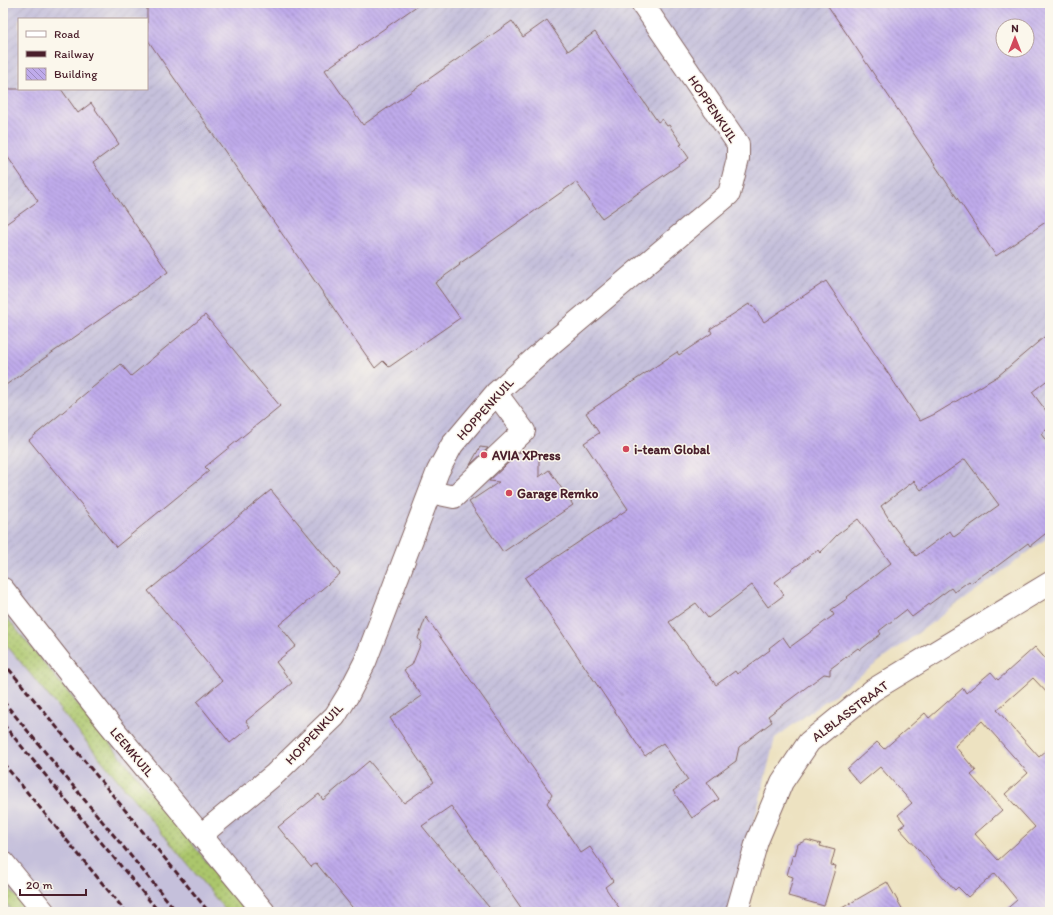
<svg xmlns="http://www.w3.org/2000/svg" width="1053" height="915" font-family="Itim,sans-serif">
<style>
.industrial{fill:url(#industrial-furrows);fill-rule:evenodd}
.railway{fill:#c5c0db}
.grass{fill:url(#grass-dots);stroke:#7a724c}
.building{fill:url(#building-back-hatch);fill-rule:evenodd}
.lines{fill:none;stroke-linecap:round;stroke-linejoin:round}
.minor-casing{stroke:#836360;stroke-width:24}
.minor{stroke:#fff;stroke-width:22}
.rail{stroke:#4a1f2b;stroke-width:3;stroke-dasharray:6 3;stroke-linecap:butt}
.poi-dot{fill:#d1495b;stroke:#fbf7ec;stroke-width:1.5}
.labels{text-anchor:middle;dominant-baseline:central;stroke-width:3;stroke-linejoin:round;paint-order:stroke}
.street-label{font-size:13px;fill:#4a1f2b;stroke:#fbf7ec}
.poi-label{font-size:13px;font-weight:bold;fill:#4a1f2b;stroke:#fbf7ec;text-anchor:start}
</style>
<defs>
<pattern id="industrial-furrows" width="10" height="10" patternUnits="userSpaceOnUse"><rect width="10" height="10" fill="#c5c0db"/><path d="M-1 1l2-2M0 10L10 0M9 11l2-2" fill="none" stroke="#aba5bc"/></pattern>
<pattern id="grass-dots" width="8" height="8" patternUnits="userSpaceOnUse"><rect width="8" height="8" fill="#abc66c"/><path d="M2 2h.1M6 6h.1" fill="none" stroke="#8da059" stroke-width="1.8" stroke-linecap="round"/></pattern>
<pattern id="building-back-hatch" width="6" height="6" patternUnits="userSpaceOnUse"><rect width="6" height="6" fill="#bfabeb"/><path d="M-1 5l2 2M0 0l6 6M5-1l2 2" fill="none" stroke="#9d8bbf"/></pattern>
</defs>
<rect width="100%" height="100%" fill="#fbf7ec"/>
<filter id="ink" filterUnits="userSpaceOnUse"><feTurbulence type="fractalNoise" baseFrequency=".025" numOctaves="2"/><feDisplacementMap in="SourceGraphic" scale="8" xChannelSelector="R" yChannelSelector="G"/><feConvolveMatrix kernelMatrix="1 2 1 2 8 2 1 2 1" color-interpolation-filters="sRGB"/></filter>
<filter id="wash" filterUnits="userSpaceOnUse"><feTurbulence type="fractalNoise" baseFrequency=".012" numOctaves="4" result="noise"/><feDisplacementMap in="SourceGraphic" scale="16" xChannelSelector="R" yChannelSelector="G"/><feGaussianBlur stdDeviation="0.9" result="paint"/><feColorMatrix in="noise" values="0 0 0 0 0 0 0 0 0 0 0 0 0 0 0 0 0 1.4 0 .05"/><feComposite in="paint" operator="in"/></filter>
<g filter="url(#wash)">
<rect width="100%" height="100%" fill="#ede2c1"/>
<path class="industrial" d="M 3,3 L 1050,3 L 1050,536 L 775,738 L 732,912 L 237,912 L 3,629 ZM 19,19 L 147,19 L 147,89 L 19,89 ZM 1003,26 L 1027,26 L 1027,50 L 1003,50 Z"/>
<path class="railway" d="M 3,629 L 237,912 L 3,912 Z"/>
<path class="grass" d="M 3,613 L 248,912 L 227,912 L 3,641 Z
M 3,880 L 29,912 L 13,912 L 3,900 Z"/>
<g id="blocks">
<path class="building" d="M 147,3 L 421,3 L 325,70 L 363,125 L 512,21 L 523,37 L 547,20 L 568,51 L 595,32 L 658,122 L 662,119 L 667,126 L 669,125 L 682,144 L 680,145 L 689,158 L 602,218 L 576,182 L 459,264 L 460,265 L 435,283 L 460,318 L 389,367 L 383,361 L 375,368 L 147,39 Z
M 826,3 L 1050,3 L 1050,219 L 996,256 ZM 1003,26 L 1027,26 L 1027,50 L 1003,50 Z
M 3,89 L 61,89 L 78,113 L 91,103 L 119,144 L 93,163 L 168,272 L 3,387 L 3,226 L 38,201 L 3,150 Z
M 826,281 L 920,421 L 935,414 L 998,376 L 1050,332 L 1050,378 L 1032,392 L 1050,416 L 1050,427 L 1041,434 L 1050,446 L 1050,530 L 1030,546 L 1028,543 L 992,570 L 991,569 L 971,583 L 969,581 L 954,592 L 951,588 L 912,617 L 906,610 L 879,631 L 881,634 L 860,650 L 858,648 L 830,669 L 830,675 L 824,674 L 768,716 L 772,722 L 739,747 L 736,761 L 707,782 L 719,799 L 692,818 L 673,791 L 688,780 L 663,743 L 645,756 L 525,578 L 628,509 L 584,443 L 599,433 L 586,413 L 677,352 L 679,355 L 712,333 L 710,329 L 749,304 L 750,306 L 752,305 L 764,322 ZM 965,459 L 999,505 L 954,537 L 950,531 L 916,556 L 894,527 L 881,506 L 914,481 L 921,490 ZM 858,519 L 891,563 L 847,597 L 848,598 L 831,610 L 834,615 L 790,647 L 783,637 L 769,648 L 770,650 L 737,674 L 735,671 L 716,685 L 669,622 L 696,603 L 708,618 L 752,585 L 768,607 L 784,595 L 775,582 L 818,550 L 820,553 L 837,535 Z
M 205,315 L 280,406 L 205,467 L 209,471 L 116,547 L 29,440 L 121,364 L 131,376 Z
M 480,447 L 488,448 L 470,465 Z
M 520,452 L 539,455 L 539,477 L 549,470 L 573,505 L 503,552 L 469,502 L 499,482 L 489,481 Z
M 271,490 L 340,574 L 279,625 L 296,646 L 276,662 L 292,683 L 246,721 L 250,727 L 230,743 L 197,702 L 222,681 L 148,591 Z
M 426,617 L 552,795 L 547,803 L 581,853 L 590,847 L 613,881 L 605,887 L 622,912 L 524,912 L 451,806 L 422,826 L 493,912 L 356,912 L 316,863 L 311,867 L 278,827 L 319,794 L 323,800 L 369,761 L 404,803 L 434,782 L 390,718 L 422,696 L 404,670 L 412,665 L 421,643 L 418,638 Z
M 1035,647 L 1050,664 L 1050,696 L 1033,678 L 997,710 L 1039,757 L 1050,747 L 1050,912 L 1003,912 L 1017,900 L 995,873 L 968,897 L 958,887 L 955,890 L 899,828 L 905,824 L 898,815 L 912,803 L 880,767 L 860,784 L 847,769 L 877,742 L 884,749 L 925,713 L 929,718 L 963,688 L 966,693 L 991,672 L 998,680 ZM 982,721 L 1028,773 L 1005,794 L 1035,827 L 998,860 L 975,834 L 1002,810 L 971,775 L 976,771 L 955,746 Z
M 807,840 L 821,844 L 820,846 L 835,850 L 831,865 L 836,866 L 824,906 L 788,896 L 793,877 L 787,875 L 793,854 L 795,855 L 798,844 Z
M 887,882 L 904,912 L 835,912 Z"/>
</g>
</g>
<g filter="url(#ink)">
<use href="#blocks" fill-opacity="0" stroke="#836360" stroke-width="1"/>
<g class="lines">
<defs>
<path id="minor" d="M 430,492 L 454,497 L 524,431 L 496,393
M 3,589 L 106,720 L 264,912
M 201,835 L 275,774 L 335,716 L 348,695 L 365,662 L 438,471 L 452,445 L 496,393 L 552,343 L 729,194 L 738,159 L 738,144 L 642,3
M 3,862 L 44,912
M 737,912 L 757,841 L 782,782 L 809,742 L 873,690 L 1050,583"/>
</defs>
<use href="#minor" class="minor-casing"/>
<use href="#minor" class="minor"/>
<path class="rail" d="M 3,662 L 209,912
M 3,701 L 177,912
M 3,724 L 159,912
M 3,763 L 126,912"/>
</g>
</g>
<g class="poi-dot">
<circle cx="626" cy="449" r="4"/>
<circle cx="484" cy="455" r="4"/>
<circle cx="509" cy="493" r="4"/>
</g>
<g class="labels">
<g class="street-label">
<text transform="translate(713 109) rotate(56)">HOPPENKUIL</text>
<text transform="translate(485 409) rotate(-48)">HOPPENKUIL</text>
<text transform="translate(850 711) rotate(-37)">ALBLASSTRAAT</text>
<text transform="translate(314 734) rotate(-47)">HOPPENKUIL</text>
<text transform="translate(132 752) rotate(50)">LEEMKUIL</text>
</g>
<g class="poi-label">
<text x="634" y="449">i-team Global</text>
<text x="492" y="455">AVIA XPress</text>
<text x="517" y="493">Garage Remko</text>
</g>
</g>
<rect width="1053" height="915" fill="none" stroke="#fbf7ec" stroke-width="16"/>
<rect x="18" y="18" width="130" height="72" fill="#fbf7ec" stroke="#b4a19f"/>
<rect x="26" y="31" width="20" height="6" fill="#ffffff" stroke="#b4a19f"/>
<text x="54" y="38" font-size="12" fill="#4a1f2b">Road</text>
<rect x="26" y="51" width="20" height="6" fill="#4a1f2b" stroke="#b4a19f"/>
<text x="54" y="58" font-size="12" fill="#4a1f2b">Railway</text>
<rect x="26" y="68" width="20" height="12" fill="url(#building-back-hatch)" stroke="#b4a19f"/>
<text x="54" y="78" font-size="12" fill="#4a1f2b">Building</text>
<g transform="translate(1015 38)"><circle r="19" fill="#fbf7ec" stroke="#b4a19f"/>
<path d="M0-3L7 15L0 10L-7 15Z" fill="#d1495b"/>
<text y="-6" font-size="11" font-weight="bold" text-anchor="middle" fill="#4a1f2b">N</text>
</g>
<path d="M20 889v6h66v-6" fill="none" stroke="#4a1f2b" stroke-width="2"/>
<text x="26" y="889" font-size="12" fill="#4a1f2b" stroke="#fbf7ec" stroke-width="3" paint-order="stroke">20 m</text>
</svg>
